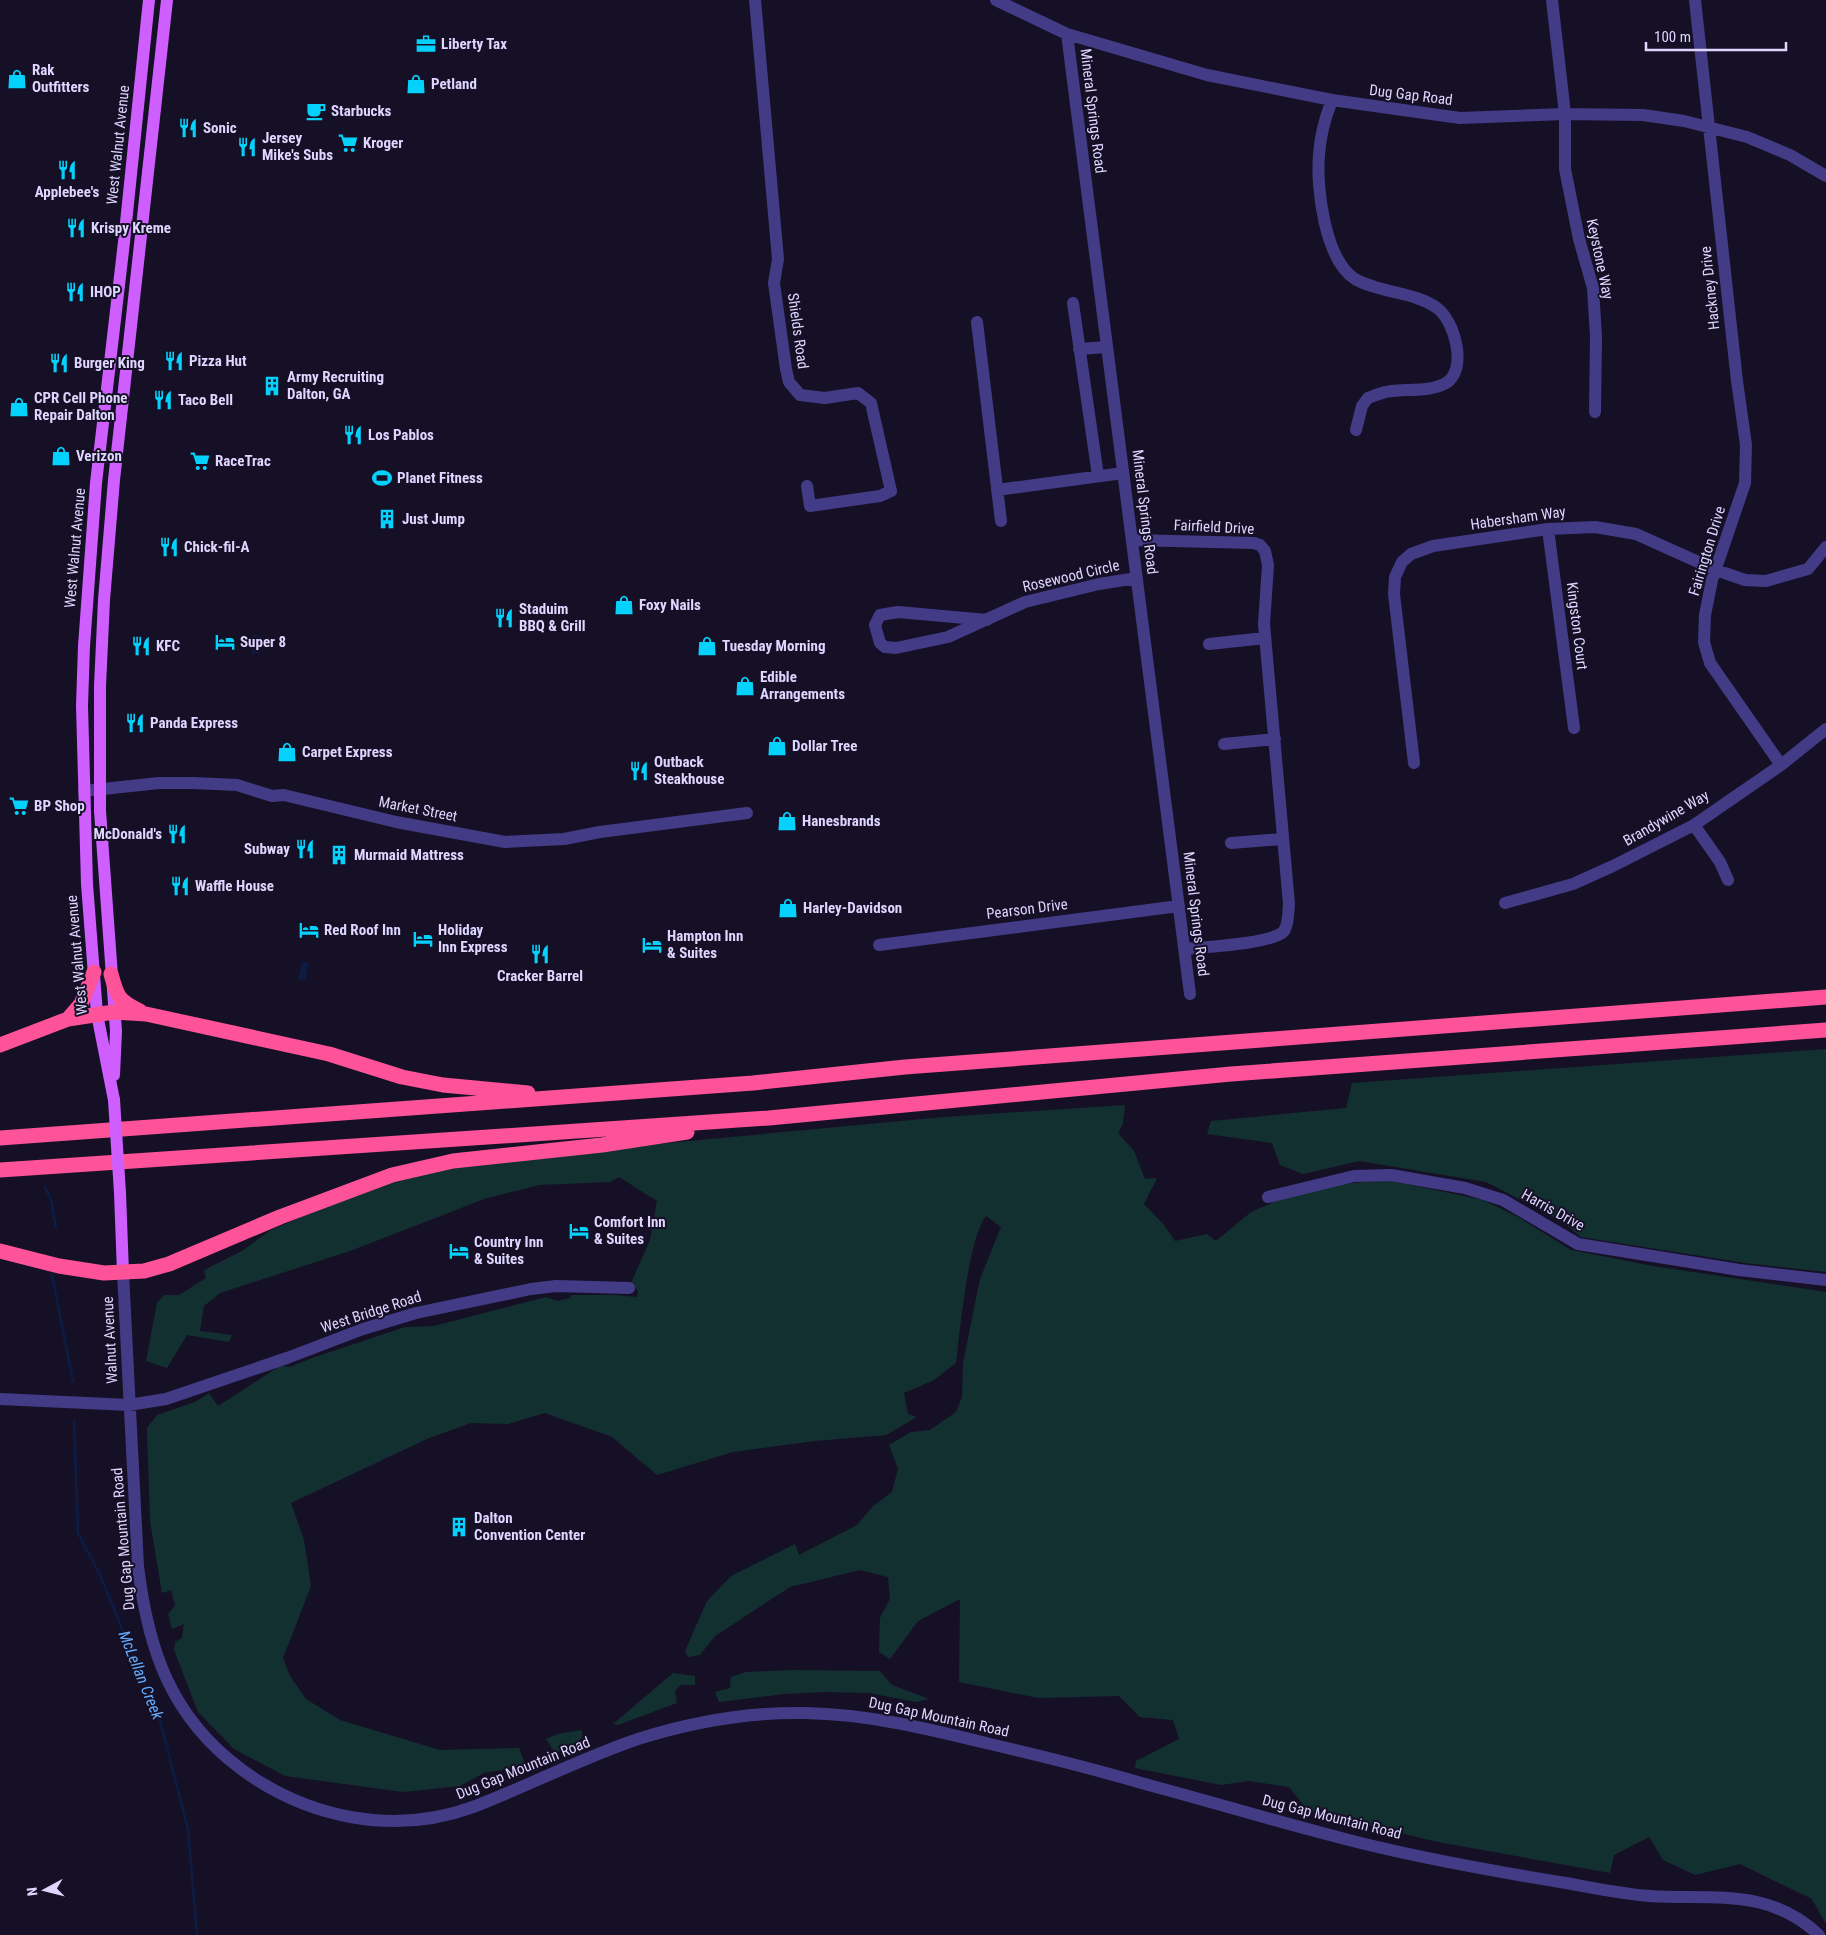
<svg xmlns="http://www.w3.org/2000/svg" width="1826" height="1935" font-family="'Roboto Condensed',sans-serif">
<style>
.green{fill:#133031}
.water{fill:#0b1c45}
.lines{fill:none;stroke-linecap:round;stroke-linejoin:round}
.stream{stroke:#0b1c45;stroke-width:2.5}
.minor{stroke:#443b86;stroke-width:12}
.major{stroke:#ce5efe;stroke-width:12}
.highway{stroke:#fe5398;stroke-width:15}
.major-bridge{stroke:#ce5efe;stroke-width:12}
.labels{text-anchor:middle;dominant-baseline:central;stroke-width:4;stroke-linejoin:round;paint-order:stroke}
.poi-label{font-size:15px;font-weight:bold;fill:#ded6ff;stroke:#161027;text-anchor:start}
.street-label{font-size:15px;fill:#ded6ff;stroke:#161027}
.water-label{font-size:16px;font-style:italic;fill:#65acfe;stroke:#161027}
</style>
<rect width="100%" height="100%" fill="#161027"/>
<path class="green" d="M 1826,1049 L 1826,1272 L 1745,1263 L 1581,1237 L 1560,1220 L 1486,1182 L 1359,1161 L 1303,1174 L 1280,1165 L 1272,1143 L 1207,1134 L 1211,1121 L 1346,1108 L 1352,1083 Z
M 1125,1105 L 1123,1124 L 1118,1133 L 1134,1151 L 1145,1179 L 1157,1178 L 1144,1204 L 1164,1225 L 1175,1241 L 1207,1234 L 1216,1241 L 1251,1212 L 1288,1196 L 1344,1184 L 1387,1180 L 1483,1200 L 1518,1217 L 1571,1250 L 1653,1266 L 1826,1292 L 1826,1924 L 1812,1899 L 1740,1864 L 1695,1875 L 1663,1860 L 1649,1837 L 1614,1855 L 1610,1873 L 1438,1842 L 1308,1811 L 1289,1787 L 1249,1781 L 1221,1785 L 1135,1768 L 1136,1761 L 1179,1739 L 1173,1720 L 1140,1717 L 1119,1696 L 1038,1698 L 959,1682 L 960,1599 L 918,1621 L 890,1659 L 879,1652 L 880,1618 L 890,1599 L 888,1577 L 860,1570 L 790,1587 L 715,1636 L 700,1655 L 688,1657 L 685,1651 L 707,1601 L 731,1576 L 795,1544 L 799,1555 L 857,1525 L 873,1506 L 892,1492 L 898,1469 L 889,1445 L 911,1432 L 930,1430 L 956,1412 L 962,1397 L 963,1363 L 980,1279 L 1001,1227 L 986,1216 C 968,1239 960,1331 956,1363 L 934,1380 L 904,1393 L 908,1414 L 917,1417 L 886,1435 L 815,1441 L 733,1452 L 657,1475 L 612,1437 L 545,1413 L 508,1424 L 471,1423 L 429,1438 L 291,1503 L 304,1540 L 311,1586 L 283,1658 L 290,1676 L 306,1699 L 340,1720 L 440,1750 L 519,1748 L 526,1766 L 484,1773 L 460,1786 L 403,1792 L 285,1776 L 234,1749 L 198,1712 L 174,1650 L 175,1642 L 182,1638 L 184,1624 L 172,1629 L 168,1614 L 175,1606 L 171,1590 L 162,1593 L 150,1521 L 147,1428 L 157,1415 L 195,1402 L 209,1393 L 218,1406 L 280,1366 L 290,1367 L 312,1358 L 405,1327 L 434,1326 L 546,1297 L 558,1301 L 570,1298 L 571,1295 L 614,1295 L 637,1297 L 638,1291 L 631,1283 L 650,1240 L 657,1201 L 619,1177 L 610,1182 L 539,1185 L 487,1198 L 350,1251 L 220,1293 L 204,1306 L 200,1331 L 232,1335 L 229,1342 L 187,1335 L 167,1368 L 146,1361 L 157,1303 L 164,1295 L 179,1295 L 206,1278 L 204,1270 L 242,1251 L 271,1230 L 386,1181 L 496,1159 L 944,1117 Z
M 792,1670 L 880,1671 L 892,1685 L 929,1699 L 916,1702 L 869,1693 L 825,1692 L 784,1694 L 719,1702 L 715,1692 L 730,1688 L 731,1677 L 746,1672 Z
M 673,1673 L 695,1676 L 695,1685 L 680,1685 L 675,1692 L 677,1703 L 618,1725 L 613,1724 Z
M 582,1730 L 582,1738 L 562,1752 L 554,1751 L 546,1739 L 558,1734 Z"/>
<path class="water" d="M 253,635 L 261,636 L 260,653 L 252,653 Z
M 302,962 L 309,963 L 305,980 L 298,979 Z"/>
<g class="lines">
<path class="stream" d="M 45,1187 L 51,1200 L 56,1228
M 52,1275 L 73,1381
M 74,1421 L 78,1533 L 100,1575 L 160,1721 L 188,1829 L 197,1935"/>
<path class="minor" d="M 755,0 L 778,259 L 774,283 L 786,369 L 789,382 L 800,395 L 825,398 L 858,393 L 871,403 L 891,491 L 880,496 L 810,506 L 807,486
M 996,0 L 1067,34 L 1207,75 L 1332,100 L 1460,118 L 1565,114 L 1643,115 L 1684,121 L 1747,137 L 1790,155 L 1826,176
M 1552,0 L 1565,114 L 1565,169 L 1579,239 L 1593,288 L 1596,336 L 1595,412
M 1695,0 L 1737,381 L 1746,445 L 1745,483 L 1712,580 L 1705,615 L 1704,642 L 1710,663 L 1781,765
M 1067,34 L 1190,994
M 1332,100 C 1325,118 1320,136 1319,155 C 1316,188 1325,260 1355,279 C 1379,293 1416,292 1437,308 C 1455,321 1468,370 1446,383 C 1428,393 1405,388 1386,392 C 1380,393 1374,396 1368,398 L 1362,406 L 1356,430
M 1073,303 L 1098,476
M 977,322 L 1001,521
M 1079,349 L 1107,347
M 997,490 L 1123,473
M 1548,529 L 1574,728
M 1132,540 L 1254,543 L 1260,545 L 1265,551 L 1268,565 L 1264,624 L 1289,904 C 1288,913 1289,923 1284,931 C 1273,944 1203,947 1185,949
M 987,620 L 898,612 L 880,615 L 875,625 L 880,643 L 885,647 L 896,648 L 948,637 L 1025,602 L 1099,584 L 1137,578
M 1209,644 L 1265,638
M 1224,744 L 1275,739
M 1414,763 L 1394,594 L 1395,577 L 1402,562 L 1411,554 L 1433,546 L 1548,529 L 1595,527 L 1636,534 L 1716,570 L 1745,580 L 1766,581 L 1808,569 L 1826,547
M 84,791 L 159,783 L 193,783 L 237,785 L 272,796 L 284,795 L 396,822 L 505,842 L 564,839 L 600,832 L 747,813
M 1694,825 L 1720,862 L 1728,880
M 1231,843 L 1283,839
M 1505,903 L 1573,884 L 1613,866 L 1694,825 L 1781,765 L 1826,729
M 879,945 L 1179,906
M 1268,1197 L 1354,1176 L 1391,1175 L 1465,1188 L 1503,1200 L 1578,1244 L 1739,1270 L 1826,1280
M 123,1273 L 138,1566 C 148,1650 171,1717 241,1769 C 307,1818 394,1836 473,1807 C 528,1786 582,1758 638,1739 C 692,1722 749,1712 805,1713 C 868,1714 929,1729 990,1744 C 1042,1756 1094,1769 1145,1784 C 1212,1802 1278,1822 1345,1839 C 1418,1858 1492,1871 1566,1883 C 1594,1888 1622,1894 1650,1896 C 1713,1900 1768,1887 1819,1935
M 0,1399 L 129,1405 L 166,1399 L 287,1358 L 363,1329 L 416,1313 L 531,1289 L 556,1286 L 629,1288"/>
<path class="major" d="M 114,1075 L 116,1031 L 100,811 L 100,686 L 104,600 L 114,480 L 167,0
M 114,1100 L 97,1014 L 87,884 L 82,706 L 84,646 L 96,483 L 124,242 L 149,0
M 120,1193 L 123,1273"/>
<path class="highway" d="M 111,974 C 117,996 118,1001 140,1011
M 68,1019 L 81,1004 L 94,972
M 0,1045 L 68,1019 L 114,1012 L 146,1014 L 329,1054 L 402,1077 L 443,1085 L 528,1093
M 0,1138 L 753,1083 L 905,1067 L 1826,997
M 0,1170 L 769,1118 L 1231,1074 L 1826,1030
M 0,1251 L 59,1266 L 104,1273 L 144,1271 L 169,1264 L 280,1217 L 392,1175 L 453,1161 L 602,1145 L 687,1132"/>
<path class="major-bridge" d="M 114,1100 L 120,1193"/>
</g>
<defs>
<symbol id="office-bare" viewBox="-9 -9 18 18"><path d="M-6-3h4V-5.5h4V-3h4V5H-6ZM-1-4.5V-3h2v-1.5ZM-6 0V1H6V0Z" fill="#04d2fd" stroke="#161027" stroke-width="2.5" paint-order="stroke"/></symbol>
<symbol id="shop-bare" viewBox="-9 -9 18 18"><path d="M-5-2.5h2.3a2.7 3.5 0 0 1 5.4 0H5L5.5 6h-11ZM-1.5-2.5h3a1.5 2.3 0 0 0-3 0Z" fill="#04d2fd" stroke="#161027" stroke-width="2.5" paint-order="stroke"/></symbol>
<symbol id="cafe-bare" viewBox="-9 -9 18 18"><path d="M-5.5-4.5H6V0H3Q3 3.5 0 3.5H-2.5Q-5.5 3.5-5.5 0ZM3-3.2v2h1.7v-2ZM-6 4.5H4V6H-6Z" fill="#04d2fd" stroke="#161027" stroke-width="2.5" paint-order="stroke"/></symbol>
<symbol id="restaurant-bare" viewBox="-9 -9 18 18"><path d="M-5-6h1v4h1v-4h1v4h1v-4h1v5L-1.5 .5V6h-2V.5L-5-1ZM5-6V6H3V1.5H1.5Q1.5-4 5-6Z" fill="#04d2fd" stroke="#161027" stroke-width="2.5" paint-order="stroke"/></symbol>
<symbol id="supermarket-bare" viewBox="-9 -9 18 18"><path d="M-6-5.5h2.5l.6 2H6L4.5 2H-2.5L-4.4-4H-6ZM-1.5 3.2a1.3 1.3 0 1 0 .1 0ZM3 3.2a1.3 1.3 0 1 0 .1 0Z" fill="#04d2fd" stroke="#161027" stroke-width="2.5" paint-order="stroke"/></symbol>
<symbol id="building-bare" viewBox="-9 -9 18 18"><path d="M-4-6H4V6H1V3H-1V6H-4ZM-2.5-4.3h1.7v1.8h-1.7ZM.8-4.3h1.7v1.8H.8ZM-2.5-1h1.7V.8h-1.7ZM.8-1h1.7V.8H.8Z" fill="#04d2fd" stroke="#161027" stroke-width="2.5" paint-order="stroke"/></symbol>
<symbol id="stadium-bare" viewBox="-9 -9 18 18"><path d="M0-5a6.5 5 0 1 0 0 10a6.5 5 0 1 0 0-10ZM-3.5-1.8h7v3.6h-7Z" fill="#04d2fd" stroke="#161027" stroke-width="2.5" paint-order="stroke"/></symbol>
<symbol id="hotel-bare" viewBox="-9 -9 18 18"><path d="M-6-4.5h1.5V1H6V5H4.5V3h-9V5H-6ZM-4 0a1.8 1.8 0 1 1 3.6 0ZM.5 0V-2.5h3Q6-2.5 6 0Z" fill="#04d2fd" stroke="#161027" stroke-width="2.5" paint-order="stroke"/></symbol>
</defs>
<g fill-rule="evenodd">
<use href="#office-bare" x="412" y="30" width="28" height="28"/>
<use href="#shop-bare" x="3" y="65" width="28" height="28"/>
<use href="#shop-bare" x="402" y="70" width="28" height="28"/>
<use href="#cafe-bare" x="302" y="97" width="28" height="28"/>
<use href="#restaurant-bare" x="174" y="114" width="28" height="28"/>
<use href="#supermarket-bare" x="334" y="129" width="28" height="28"/>
<use href="#restaurant-bare" x="233" y="133" width="28" height="28"/>
<use href="#restaurant-bare" x="53" y="156" width="28" height="28"/>
<use href="#restaurant-bare" x="62" y="214" width="28" height="28"/>
<use href="#restaurant-bare" x="61" y="278" width="28" height="28"/>
<use href="#restaurant-bare" x="160" y="347" width="28" height="28"/>
<use href="#restaurant-bare" x="45" y="349" width="28" height="28"/>
<use href="#building-bare" x="258" y="372" width="28" height="28"/>
<use href="#restaurant-bare" x="149" y="386" width="28" height="28"/>
<use href="#shop-bare" x="5" y="393" width="28" height="28"/>
<use href="#restaurant-bare" x="339" y="421" width="28" height="28"/>
<use href="#shop-bare" x="47" y="442" width="28" height="28"/>
<use href="#supermarket-bare" x="186" y="447" width="28" height="28"/>
<use href="#stadium-bare" x="368" y="464" width="28" height="28"/>
<use href="#building-bare" x="373" y="505" width="28" height="28"/>
<use href="#restaurant-bare" x="155" y="533" width="28" height="28"/>
<use href="#shop-bare" x="610" y="591" width="28" height="28"/>
<use href="#restaurant-bare" x="490" y="604" width="28" height="28"/>
<use href="#hotel-bare" x="211" y="628" width="28" height="28"/>
<use href="#restaurant-bare" x="127" y="632" width="28" height="28"/>
<use href="#shop-bare" x="693" y="632" width="28" height="28"/>
<use href="#shop-bare" x="731" y="672" width="28" height="28"/>
<use href="#restaurant-bare" x="121" y="709" width="28" height="28"/>
<use href="#shop-bare" x="763" y="732" width="28" height="28"/>
<use href="#shop-bare" x="273" y="738" width="28" height="28"/>
<use href="#restaurant-bare" x="625" y="757" width="28" height="28"/>
<use href="#supermarket-bare" x="5" y="792" width="28" height="28"/>
<use href="#shop-bare" x="773" y="807" width="28" height="28"/>
<use href="#restaurant-bare" x="163" y="820" width="28" height="28"/>
<use href="#restaurant-bare" x="291" y="835" width="28" height="28"/>
<use href="#building-bare" x="325" y="841" width="28" height="28"/>
<use href="#restaurant-bare" x="166" y="872" width="28" height="28"/>
<use href="#shop-bare" x="774" y="894" width="28" height="28"/>
<use href="#hotel-bare" x="295" y="916" width="28" height="28"/>
<use href="#hotel-bare" x="409" y="925" width="28" height="28"/>
<use href="#hotel-bare" x="638" y="931" width="28" height="28"/>
<use href="#restaurant-bare" x="526" y="940" width="28" height="28"/>
<use href="#hotel-bare" x="565" y="1217" width="28" height="28"/>
<use href="#hotel-bare" x="445" y="1237" width="28" height="28"/>
<use href="#building-bare" x="445" y="1513" width="28" height="28"/>
</g>
<g class="labels">
<g class="poi-label">
<text x="441" y="44">Liberty Tax</text>
<text x="32" y="70">Rak<tspan x="32" dy="17">Outfitters</tspan></text>
<text x="431" y="84">Petland</text>
<text x="331" y="111">Starbucks</text>
<text x="203" y="128">Sonic</text>
<text x="262" y="138">Jersey<tspan x="262" dy="17">Mike's Subs</tspan></text>
<text x="363" y="143">Kroger</text>
<text x="67" y="192" text-anchor="middle">Applebee's</text>
<text x="91" y="228">Krispy Kreme</text>
<text x="90" y="292">IHOP</text>
<text x="189" y="361">Pizza Hut</text>
<text x="74" y="363">Burger King</text>
<text x="287" y="377">Army Recruiting<tspan x="287" dy="17">Dalton, GA</tspan></text>
<text x="34" y="398">CPR Cell Phone<tspan x="34" dy="17">Repair Dalton</tspan></text>
<text x="178" y="400">Taco Bell</text>
<text x="368" y="435">Los Pablos</text>
<text x="76" y="456">Verizon</text>
<text x="215" y="461">RaceTrac</text>
<text x="397" y="478">Planet Fitness</text>
<text x="402" y="519">Just Jump</text>
<text x="184" y="547">Chick-fil-A</text>
<text x="639" y="605">Foxy Nails</text>
<text x="519" y="609">Staduim<tspan x="519" dy="17">BBQ &amp; Grill</tspan></text>
<text x="240" y="642">Super 8</text>
<text x="156" y="646">KFC</text>
<text x="722" y="646">Tuesday Morning</text>
<text x="760" y="677">Edible<tspan x="760" dy="17">Arrangements</tspan></text>
<text x="150" y="723">Panda Express</text>
<text x="792" y="746">Dollar Tree</text>
<text x="302" y="752">Carpet Express</text>
<text x="654" y="762">Outback<tspan x="654" dy="17">Steakhouse</tspan></text>
<text x="34" y="806">BP Shop</text>
<text x="802" y="821">Hanesbrands</text>
<text x="162" y="834" text-anchor="end">McDonald's</text>
<text x="290" y="849" text-anchor="end">Subway</text>
<text x="354" y="855">Murmaid Mattress</text>
<text x="195" y="886">Waffle House</text>
<text x="803" y="908">Harley-Davidson</text>
<text x="324" y="930">Red Roof Inn</text>
<text x="438" y="930">Holiday<tspan x="438" dy="17">Inn Express</tspan></text>
<text x="667" y="936">Hampton Inn<tspan x="667" dy="17">&amp; Suites</tspan></text>
<text x="540" y="976" text-anchor="middle">Cracker Barrel</text>
<text x="594" y="1222">Comfort Inn<tspan x="594" dy="17">&amp; Suites</tspan></text>
<text x="474" y="1242">Country Inn<tspan x="474" dy="17">&amp; Suites</tspan></text>
<text x="474" y="1518">Dalton<tspan x="474" dy="17">Convention Center</tspan></text>
</g>
<g class="street-label">
<text transform="translate(1411 95) rotate(7)">Dug Gap Road</text>
<text transform="translate(1093 111) rotate(83)">Mineral Springs Road</text>
<text transform="translate(118 145) rotate(-84)">West Walnut Avenue</text>
<text transform="translate(1600 259) rotate(78)">Keystone Way</text>
<text transform="translate(1710 288) rotate(-96)">Hackney Drive</text>
<text transform="translate(798 331) rotate(82)">Shields Road</text>
<text transform="translate(1145 512) rotate(83)">Mineral Springs Road</text>
<text transform="translate(1518 518) rotate(-8)">Habersham Way</text>
<text transform="translate(1214 527) rotate(3)">Fairfield Drive</text>
<text transform="translate(75 548) rotate(-85)">West Walnut Avenue</text>
<text transform="translate(1707 551) rotate(-73)">Fairington Drive</text>
<text transform="translate(1071 576) rotate(-13)">Rosewood Circle</text>
<text transform="translate(1577 626) rotate(83)">Kingston Court</text>
<text transform="translate(418 809) rotate(11)">Market Street</text>
<text transform="translate(1666 818) rotate(-30)">Brandywine Way</text>
<text transform="translate(1027 909) rotate(-7)">Pearson Drive</text>
<text transform="translate(1196 914) rotate(83)">Mineral Springs Road</text>
<text transform="translate(77 955) rotate(-95)">West Walnut Avenue</text>
<text transform="translate(1553 1210) rotate(29)">Harris Drive</text>
<text transform="translate(371 1312) rotate(-18)">West Bridge Road</text>
<text transform="translate(110 1340) rotate(-93)">Walnut Avenue</text>
<text transform="translate(123 1539) rotate(-95)">Dug Gap Mountain Road</text>
<text transform="translate(939 1717) rotate(12)">Dug Gap Mountain Road</text>
<text transform="translate(523 1768) rotate(-22)">Dug Gap Mountain Road</text>
<text transform="translate(1332 1817) rotate(14)">Dug Gap Mountain Road</text>
</g>
<g class="water-label">
<text transform="translate(141 1675) rotate(68)">McLellan Creek</text>
</g>
</g>
<g transform="translate(45 1890) rotate(263)" stroke="#161027" stroke-width="4" paint-order="stroke">
<path d="M0-4L9 19L0 12L-9 19Z" fill="#ded6ff"/>
<text y="-8" font-size="14" font-weight="bold" text-anchor="middle" fill="#ded6ff">N</text>
</g>
<path d="M1646 42v8h140v-8" fill="none" stroke="#ded6ff" stroke-width="2.5"/>
<text x="1654" y="42" font-size="15" fill="#ded6ff" stroke="#161027" stroke-width="4" paint-order="stroke">100 m</text>
</svg>
